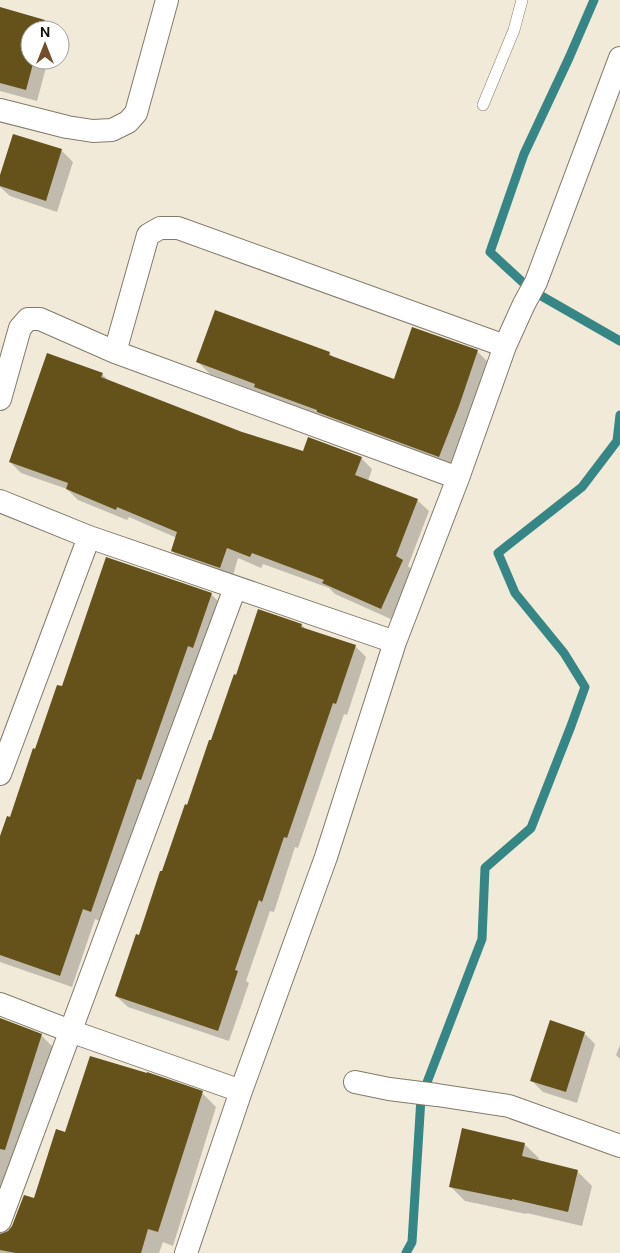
<svg xmlns="http://www.w3.org/2000/svg" width="620" height="1253" font-family="'DM Sans',sans-serif">
<style>
.shadow{fill:#0003}
.lines{fill:none;stroke-linecap:round;stroke-linejoin:round}
.stream{stroke:#368685;stroke-width:9}
.building{fill:#65521b}
.service-casing{stroke:#817b6b;stroke-width:12}
.minor-casing{stroke:#817b6b;stroke-width:24}
.service{stroke:#fff;stroke-width:11}
.minor{stroke:#fff;stroke-width:22}
</style>
<rect width="100%" height="100%" fill="#f1ead9"/>
<path class="shadow" d="M 44,21 L 54,30 L 30,30 L 30,60 L 48,60 L 37,101 L 0,91 L 0,24 Z
M 62,151 L 73,162 L 57,212 L 10,196 L 0,187 L 0,180 Z
M 477,351 L 490,364 L 451,469 L 268,399 L 263,394 L 210,374 L 197,361 L 329,353 L 335,359 L 395,380 Z
M 102,374 L 110,382 L 241,433 L 303,452 L 361,458 L 372,469 L 368,481 L 417,500 L 429,511 L 408,566 L 414,572 L 393,620 L 335,594 L 329,588 L 263,564 L 261,568 L 238,558 L 232,579 L 183,562 L 172,551 L 177,538 L 129,517 L 127,520 L 78,500 L 67,489 L 21,473 L 10,462 Z
M 211,594 L 223,606 L 102,922 L 95,919 L 72,987 L 0,962 L 0,841 L 11,819 L 36,750 L 62,688 Z
M 259,611 L 302,625 L 306,630 L 355,646 L 366,657 L 347,715 L 344,714 L 298,848 L 295,847 L 274,912 L 270,911 L 246,981 L 249,983 L 229,1041 L 128,1007 L 116,996 L 236,676 Z
M 0,1019 L 42,1036 L 56,1050 L 1,1231 L 1,1236 L 9,1232 L 35,1199 L 66,1134 L 202,1093 L 216,1107 L 173,1246 L 163,1242 L 159,1253 L 0,1253 Z
M 584,1033 L 595,1044 L 577,1103 L 543,1092 L 531,1080 Z
M 620,1045 L 620,1059 L 616,1055 Z
M 524,1144 L 539,1158 L 538,1162 L 577,1171 L 592,1186 L 582,1226 L 527,1213 L 526,1214 L 465,1201 L 450,1186 Z"/>
<g class="lines">
<path class="stream" d="M 594,0 L 569,58 L 524,154 L 490,252 L 531,290 L 620,341
M 406,1253 L 412,1242 L 421,1098 L 482,939 L 485,868 L 531,828 L 571,726 L 585,687 L 564,653 L 515,593 L 498,553 L 582,487 L 617,441 L 620,415"/>
</g>
<path class="building" d="M 0,7 L 45,20 L 42,30 L 30,30 L 30,60 L 34,60 L 26,90 L 0,83 Z
M 13,134 L 62,149 L 46,201 L 0,186 L 0,175 Z
M 215,310 L 330,352 L 329,355 L 394,379 L 412,327 L 478,350 L 459,406 L 439,457 L 317,412 L 317,410 L 254,387 L 255,384 L 196,362 Z
M 47,353 L 103,373 L 101,377 L 242,432 L 303,451 L 308,437 L 362,457 L 355,475 L 418,499 L 396,556 L 403,560 L 381,609 L 322,583 L 324,580 L 252,553 L 250,557 L 227,548 L 220,568 L 171,551 L 177,532 L 117,507 L 116,510 L 66,489 L 68,483 L 9,462 Z
M 106,557 L 212,593 L 193,648 L 188,646 L 141,780 L 137,779 L 91,912 L 83,909 L 60,976 L 0,955 L 0,836 L 7,816 L 10,817 L 33,748 L 35,749 L 57,685 L 62,686 Z
M 258,609 L 302,624 L 301,627 L 356,645 L 336,704 L 333,703 L 287,838 L 284,837 L 262,902 L 259,900 L 235,970 L 238,971 L 218,1031 L 115,996 L 136,934 L 139,935 L 160,871 L 162,871 L 185,804 L 187,805 L 209,740 L 211,740 L 234,674 L 236,675 Z
M 0,1018 L 42,1034 L 5,1150 L 0,1149 Z
M 550,1020 L 585,1032 L 566,1092 L 530,1081 Z
M 90,1056 L 147,1073 L 147,1072 L 203,1091 L 158,1232 L 148,1229 L 141,1253 L 16,1253 L 0,1250 L 0,1234 L 8,1231 L 12,1226 L 24,1195 L 34,1198 L 56,1129 L 65,1132 Z
M 462,1128 L 525,1143 L 522,1156 L 578,1170 L 568,1212 L 512,1199 L 512,1200 L 449,1187 Z"/>
<g class="lines">
<defs>
<path id="service" d="M 483,105 L 514,30 L 522,0"/>
<path id="minor" d="M 0,110 L 67,127 L 93,131 L 112,130 L 128,122 L 136,113 L 167,0
M 115,352 L 148,235 L 160,228 L 178,228 L 505,346
M 0,399 L 20,328 L 28,319 L 40,319 L 115,352 L 458,478
M 0,501 L 89,537 L 395,642
M 0,774 L 89,537
M 0,1004 L 70,1031 L 241,1091
M 355,1082 L 389,1089 L 437,1095 L 509,1106 L 620,1146
M 0,1221 L 235,588
M 186,1253 L 241,1091 L 326,857 L 395,642 L 458,478 L 505,346 L 524,304 L 536,282 L 620,58"/>
</defs>
<use href="#service" class="service-casing"/>
<use href="#minor" class="minor-casing"/>
<use href="#service" class="service"/>
<use href="#minor" class="minor"/>
</g>
<g transform="translate(45 45)"><circle r="24" fill="#ffffff" stroke="#a09f9d"/>
<path d="M0-4L9 19L0 12L-9 19Z" fill="#734e2a"/>
<text y="-8" font-size="14" font-weight="bold" text-anchor="middle" fill="#12100a">N</text>
</g>
</svg>
